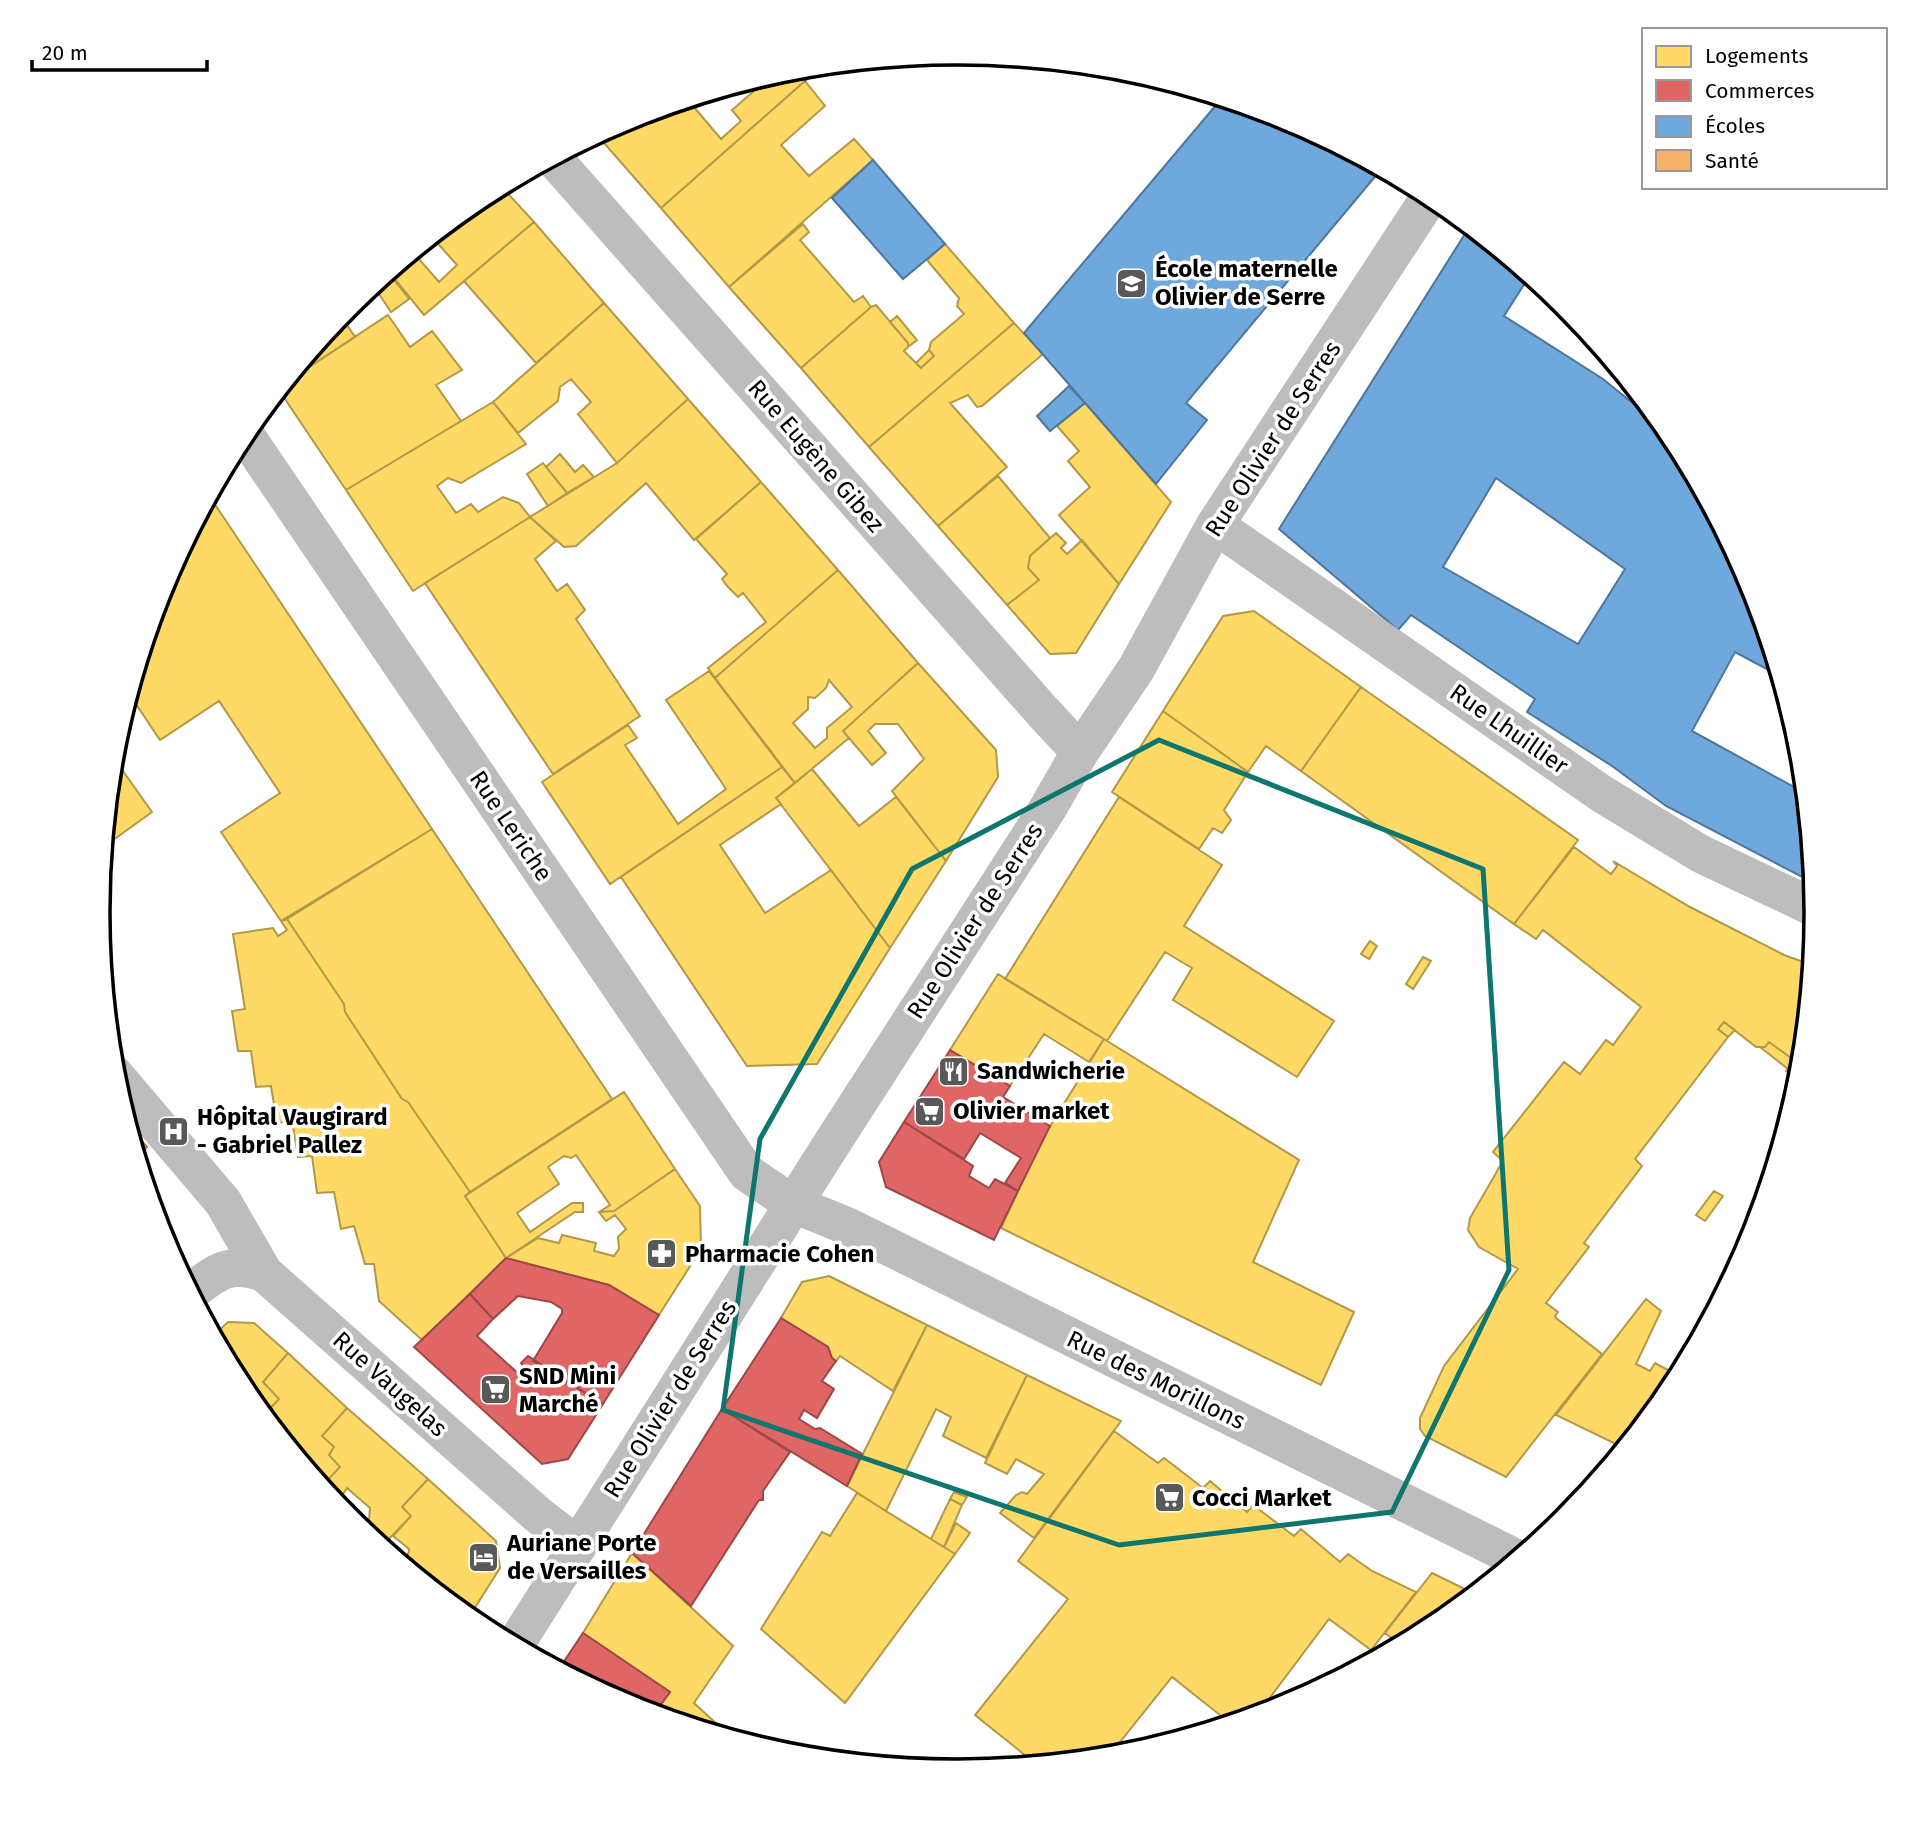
<svg xmlns="http://www.w3.org/2000/svg" width="1915" height="1824" font-family="'Fira Sans',sans-serif">
<style>
.homes{fill:#ffd966;stroke:#b29847;stroke-width:2;fill-rule:evenodd}
.shops{fill:#e06666;stroke:#9d4747;stroke-width:2}
.schools{fill:#6fa8dc;stroke:#4e769a;stroke-width:2;fill-rule:evenodd}
.health{fill:#f6b26b;stroke:#ac7d4b;stroke-width:2}
.lines{fill:none;stroke-linecap:round;stroke-linejoin:round}
.minor{stroke:#bdbdbd;stroke-width:38}
.marked{fill:none;stroke:#0f766e;stroke-width:5;stroke-linejoin:round}
.labels{text-anchor:middle;dominant-baseline:central;stroke-width:7;stroke-linejoin:round;paint-order:stroke}
.poi-label{font-size:24px;font-weight:bold;fill:#000;stroke:#fff;text-anchor:start}
.street-label{font-size:24px;fill:#000;stroke:#fff}
.rim{fill:none;stroke:#000;stroke-width:3.5}
</style>
<rect width="100%" height="100%" fill="#fff"/>
<path class="homes" d="M 794,69 L 805,81 L 661,208 L 597,135 L 629,118 L 688,100 L 721,139 L 741,121 L 732,110 L 762,84 L 758,79 Z
M 805,81 L 825,106 L 781,145 L 809,176 L 854,139 L 873,160 L 729,287 L 661,208 Z
M 501,186 L 534,222 L 424,315 L 389,272 L 413,252 L 439,282 L 457,265 L 432,237 L 480,197 Z
M 534,222 L 604,303 L 536,363 L 464,281 Z
M 803,224 L 809,232 L 800,240 L 854,302 L 863,296 L 871,307 L 801,368 L 729,287 Z
M 945,244 L 1014,323 L 869,447 L 801,368 L 871,307 L 876,305 L 908,343 L 908,347 L 904,351 L 921,368 L 934,356 L 929,350 L 931,342 L 964,314 L 957,306 L 959,298 L 927,260 Z
M 388,272 L 409,299 L 391,312 L 373,285 Z
M 604,303 L 688,399 L 617,463 L 578,414 L 591,402 L 571,379 L 560,387 L 558,401 L 518,433 L 493,402 Z
M 388,315 L 410,347 L 432,331 L 462,370 L 436,385 L 461,421 L 346,490 L 279,390 L 285,383 Z
M 341,316 L 355,337 L 285,383 Z
M 897,316 L 917,340 L 908,347 L 908,343 L 890,322 Z
M 1014,323 L 1043,354 L 982,406 L 977,407 L 968,395 L 950,403 L 1007,467 L 938,526 L 869,447 Z
M 929,350 L 934,356 L 921,368 L 916,363 Z
M 688,399 L 761,482 L 694,540 L 646,483 L 576,546 L 564,547 L 530,517 L 617,463 Z
M 493,402 L 526,444 L 461,483 L 448,478 L 437,486 L 456,513 L 471,504 L 478,512 L 503,497 L 519,503 L 530,517 L 413,591 L 346,490 Z
M 1085,403 L 1171,502 L 1119,584 L 1059,515 L 1090,487 L 1068,461 L 1079,451 L 1057,426 Z
M 560,454 L 575,472 L 583,465 L 594,477 L 567,493 L 546,467 Z
M 543,463 L 567,493 L 548,506 L 527,474 Z
M 998,476 L 1050,538 L 1030,556 L 1028,568 L 1039,580 L 1007,605 L 938,526 Z
M 761,482 L 838,570 L 715,678 L 708,668 L 766,622 L 743,593 L 738,597 L 728,587 L 722,579 L 727,574 L 696,539 Z
M 210,497 L 432,829 L 281,921 L 221,832 L 280,793 L 219,701 L 160,740 L 130,695 L 155,610 L 158,608 L 164,583 Z
M 530,517 L 556,541 L 535,559 L 557,591 L 567,584 L 585,610 L 576,619 L 640,716 L 553,774 L 425,583 Z
M 1056,533 L 1066,543 L 1061,548 L 1067,554 L 1082,540 L 1119,584 L 1076,653 L 1050,654 L 1007,605 L 1039,580 L 1028,568 L 1030,556 Z
M 838,570 L 918,663 L 843,731 L 849,738 L 795,783 L 715,678 ZM 829,680 L 852,707 L 827,728 L 827,738 L 815,748 L 793,723 L 808,709 L 808,697 L 815,698 L 826,688 Z
M 1254,611 L 1361,687 L 1301,771 L 1266,746 L 1248,772 L 1163,711 L 1223,616 Z
M 918,663 L 996,750 L 998,777 L 946,861 L 892,791 L 924,759 L 898,724 L 875,724 L 868,731 L 886,753 L 872,765 L 843,731 Z
M 709,671 L 782,767 L 610,884 L 542,782 L 628,725 L 637,738 L 625,745 L 678,824 L 726,789 L 666,700 Z
M 1361,687 L 1578,840 L 1514,924 L 1301,771 Z
M 1163,711 L 1248,772 L 1224,810 L 1231,820 L 1222,833 L 1213,828 L 1199,849 L 1112,792 Z
M 113,757 L 152,812 L 105,846 Z
M 782,767 L 795,783 L 776,798 L 781,804 L 720,845 L 765,913 L 831,870 L 890,948 L 817,1064 L 747,1066 L 621,877 Z
M 812,769 L 859,826 L 896,797 L 946,861 L 890,948 L 776,798 Z
M 1119,797 L 1222,865 L 1184,926 L 1334,1021 L 1297,1077 L 1173,1000 L 1192,968 L 1165,952 L 1107,1041 L 1005,979 Z
M 432,829 L 612,1099 L 470,1192 L 408,1102 L 402,1099 L 345,1012 L 344,1004 L 287,919 Z
M 1574,847 L 1611,874 L 1617,866 L 1613,861 L 1690,907 L 1784,955 L 1812,965 L 1800,1080 L 1786,1071 L 1794,1060 L 1769,1042 L 1765,1047 L 1756,1047 L 1724,1022 L 1718,1029 L 1728,1037 L 1635,1159 L 1642,1166 L 1584,1243 L 1589,1247 L 1546,1303 L 1558,1312 L 1555,1316 L 1556,1318 L 1602,1354 L 1506,1477 L 1425,1436 L 1420,1429 L 1420,1418 L 1444,1366 L 1518,1269 L 1479,1247 L 1468,1230 L 1470,1218 L 1503,1161 L 1493,1152 L 1564,1062 L 1580,1074 L 1606,1040 L 1613,1045 L 1641,1007 L 1543,930 L 1536,939 L 1514,924 Z
M 287,919 L 344,1004 L 345,1012 L 402,1099 L 408,1102 L 470,1192 L 465,1196 L 506,1258 L 422,1340 L 379,1301 L 374,1264 L 365,1264 L 354,1226 L 341,1229 L 334,1192 L 317,1193 L 312,1156 L 298,1157 L 292,1121 L 277,1123 L 271,1086 L 256,1087 L 251,1051 L 238,1051 L 232,1011 L 245,1009 L 233,934 L 273,928 L 278,936 L 287,930 L 281,921 Z
M 1370,941 L 1377,946 L 1369,959 L 1361,954 Z
M 1423,957 L 1431,961 L 1413,989 L 1406,984 Z
M 998,974 L 1104,1039 L 1089,1062 L 1044,1034 L 1010,1086 L 950,1050 Z
M 1724,1022 L 1735,1030 L 1728,1037 L 1718,1029 Z
M 1104,1039 L 1299,1160 L 1253,1262 L 1354,1312 L 1321,1385 L 1001,1228 L 1041,1141 Z
M 1769,1042 L 1794,1060 L 1788,1069 L 1760,1047 L 1765,1047 Z
M 624,1092 L 675,1169 L 614,1211 L 599,1212 L 610,1205 L 576,1155 L 571,1158 L 564,1156 L 548,1167 L 559,1184 L 517,1213 L 530,1232 L 572,1203 L 583,1203 L 583,1212 L 575,1212 L 506,1258 L 465,1196 Z
M 675,1169 L 700,1206 L 701,1249 L 659,1315 L 609,1285 L 506,1258 L 538,1238 L 559,1243 L 562,1235 L 596,1243 L 594,1251 L 614,1256 L 619,1249 L 618,1237 L 626,1229 L 615,1215 L 606,1221 L 599,1212 L 614,1211 Z
M 1714,1191 L 1723,1196 L 1705,1221 L 1696,1215 Z
M 829,1276 L 927,1325 L 893,1391 L 840,1356 L 836,1361 L 832,1358 L 828,1347 L 781,1318 L 802,1282 Z
M 1646,1299 L 1661,1311 L 1636,1364 L 1650,1371 L 1655,1363 L 1674,1373 L 1671,1380 L 1676,1383 L 1624,1448 L 1556,1415 Z
M 228,1322 L 254,1323 L 288,1353 L 263,1382 L 279,1399 L 264,1415 L 243,1389 L 214,1335 Z
M 927,1325 L 1027,1375 L 986,1458 L 943,1436 L 951,1417 L 936,1409 L 886,1511 L 847,1486 Z
M 288,1353 L 347,1408 L 322,1436 L 334,1447 L 329,1455 L 340,1467 L 322,1486 L 264,1415 L 279,1399 L 263,1382 Z
M 1027,1375 L 1121,1421 L 1034,1538 L 1000,1513 L 1016,1495 L 1022,1492 L 1027,1494 L 1044,1474 L 1016,1459 L 1007,1474 L 985,1463 Z
M 347,1408 L 428,1479 L 402,1507 L 411,1516 L 389,1539 L 387,1551 L 368,1535 L 375,1528 L 369,1520 L 370,1508 L 347,1488 L 337,1504 L 322,1486 L 340,1467 L 329,1455 L 334,1447 L 322,1436 Z
M 1114,1431 L 1158,1463 L 1164,1458 L 1203,1488 L 1210,1481 L 1247,1512 L 1253,1505 L 1294,1536 L 1301,1529 L 1340,1562 L 1348,1554 L 1372,1571 L 1416,1592 L 1371,1650 L 1329,1619 L 1257,1715 L 1230,1723 L 1172,1677 L 1108,1757 L 1036,1764 L 975,1715 L 1068,1599 L 1018,1561 Z
M 428,1479 L 496,1541 L 500,1568 L 469,1617 L 387,1551 L 389,1546 L 404,1559 L 409,1552 L 409,1549 L 393,1536 L 411,1516 L 402,1507 Z
M 954,1492 L 967,1497 L 962,1505 L 950,1499 Z
M 857,1493 L 955,1554 L 845,1703 L 761,1629 L 822,1532 L 830,1536 Z
M 950,1499 L 962,1505 L 944,1547 L 931,1539 Z
M 956,1523 L 970,1533 L 955,1554 L 944,1547 Z
M 632,1553 L 733,1646 L 694,1703 L 731,1737 L 654,1714 L 670,1692 L 583,1633 Z
M 1432,1573 L 1475,1594 L 1435,1627 L 1401,1645 L 1385,1633 Z"/>
<path class="shops" d="M 950,1050 L 1010,1086 L 1003,1097 L 1050,1126 L 1018,1191 L 1005,1183 L 1021,1158 L 980,1133 L 964,1159 L 904,1122 Z
M 904,1122 L 973,1166 L 969,1176 L 989,1188 L 995,1179 L 1018,1191 L 994,1240 L 886,1187 L 879,1162 Z
M 506,1258 L 609,1285 L 659,1315 L 603,1404 L 533,1361 L 562,1313 L 562,1309 L 551,1302 L 518,1296 L 493,1319 L 470,1294 Z
M 470,1294 L 493,1319 L 477,1336 L 521,1376 L 526,1369 L 521,1363 L 528,1356 L 603,1404 L 568,1459 L 542,1464 L 414,1347 Z
M 781,1318 L 828,1347 L 832,1358 L 836,1361 L 822,1381 L 834,1389 L 817,1418 L 804,1410 L 799,1419 L 815,1429 L 820,1428 L 862,1454 L 847,1486 L 722,1409 Z
M 722,1409 L 790,1452 L 763,1491 L 763,1500 L 759,1500 L 691,1606 L 632,1553 Z
M 583,1633 L 670,1692 L 654,1714 L 628,1706 L 559,1669 Z"/>
<path class="schools" d="M 822,66 L 805,81 L 794,69 Z
M 1222,98 L 1287,118 L 1358,156 L 1378,173 L 1186,403 L 1207,420 L 1156,484 L 1024,333 Z
M 1358,156 L 1381,168 L 1378,173 Z
M 873,160 L 945,244 L 903,279 L 832,198 Z
M 1470,226 L 1530,275 L 1504,316 L 1603,379 L 1672,435 L 1752,583 L 1780,676 L 1735,652 L 1692,731 L 1805,793 L 1814,883 L 1666,806 L 1612,766 L 1527,712 L 1535,699 L 1411,615 L 1398,630 L 1279,529 ZM 1496,478 L 1625,569 L 1578,644 L 1443,567 Z
M 1069,386 L 1085,403 L 1050,431 L 1037,416 Z"/>
<path class="health" d="M 129,1126 L 147,1147 L 138,1156 Z"/>
<g class="lines">
<path class="minor" d="M 553,158 L 1043,712 L 1080,752
M 244,433 L 747,1173 L 793,1204 L 847,1226 L 1518,1559
M 1215,525 L 1602,794 L 1701,854 L 1817,909
M 114,1074 L 223,1202 L 264,1273
M 191,1292 C 217,1271 230,1261 264,1273 L 538,1515 L 578,1546
M 515,1645 L 829,1148 L 1048,808 L 1080,752 L 1136,669 L 1215,525 L 1431,195"/>
</g>
<path class="marked" d="M 1159,740 L 1483,869 L 1509,1270 L 1392,1512 L 1119,1545 L 723,1410 L 760,1139 L 912,869 Z"/>
<defs>
<symbol id="school-square" viewBox="-11 -11 22 22"><rect x="-9" y="-9" width="18" height="18" rx="4" fill="#595959" stroke="#fff"/><path d="M0-5L7-2L0 1L-7-2ZM-4 1L0 2.5L4 1V4Q0 6-4 4Z" fill="#fff"/></symbol>
<symbol id="restaurant-square" viewBox="-11 -11 22 22"><rect x="-9" y="-9" width="18" height="18" rx="4" fill="#595959" stroke="#fff"/><path d="M-5-6h1v4h1v-4h1v4h1v-4h1v5L-1.5 .5V6h-2V.5L-5-1ZM5-6V6H3V1.5H1.5Q1.5-4 5-6Z" fill="#fff"/></symbol>
<symbol id="supermarket-square" viewBox="-11 -11 22 22"><rect x="-9" y="-9" width="18" height="18" rx="4" fill="#595959" stroke="#fff"/><path d="M-6-5.5h2.5l.6 2H6L4.5 2H-2.5L-4.4-4H-6ZM-1.5 3.2a1.3 1.3 0 1 0 .1 0ZM3 3.2a1.3 1.3 0 1 0 .1 0Z" fill="#fff"/></symbol>
<symbol id="hospital-square" viewBox="-11 -11 22 22"><rect x="-9" y="-9" width="18" height="18" rx="4" fill="#595959" stroke="#fff"/><path d="M-5-5h3v3.5h4V-5h3V5h-3V1.5h-4V5h-3Z" fill="#fff"/></symbol>
<symbol id="pharmacy-square" viewBox="-11 -11 22 22"><rect x="-9" y="-9" width="18" height="18" rx="4" fill="#595959" stroke="#fff"/><path d="M-2-6h4v4h4v4h-4v4h-4v-4h-4v-4h4Z" fill="#fff"/></symbol>
<symbol id="hotel-square" viewBox="-11 -11 22 22"><rect x="-9" y="-9" width="18" height="18" rx="4" fill="#595959" stroke="#fff"/><path d="M-6-4.5h1.5V1H6V5H4.5V3h-9V5H-6ZM-4 0a1.8 1.8 0 1 1 3.6 0ZM.5 0V-2.5h3Q6-2.5 6 0Z" fill="#fff"/></symbol>
</defs>
<g fill-rule="evenodd">
<use href="#school-square" x="1114" y="266" width="35" height="35"/>
<use href="#restaurant-square" x="936" y="1054" width="35" height="35"/>
<use href="#supermarket-square" x="912" y="1094" width="35" height="35"/>
<use href="#hospital-square" x="156" y="1114" width="35" height="35"/>
<use href="#pharmacy-square" x="644" y="1236" width="35" height="35"/>
<use href="#supermarket-square" x="478" y="1372" width="35" height="35"/>
<use href="#supermarket-square" x="1152" y="1480" width="35" height="35"/>
<use href="#hotel-square" x="466" y="1540" width="35" height="35"/>
</g>
<g class="labels">
<g class="poi-label">
<text x="1155" y="269">École maternelle<tspan x="1155" dy="28">Olivier de Serre</tspan></text>
<text x="977" y="1071">Sandwicherie</text>
<text x="953" y="1111">Olivier market</text>
<text x="197" y="1117">Hôpital Vaugirard<tspan x="197" dy="28">- Gabriel Pallez</tspan></text>
<text x="685" y="1254">Pharmacie Cohen</text>
<text x="519" y="1376">SND Mini<tspan x="519" dy="28">Marché</tspan></text>
<text x="1192" y="1498">Cocci Market</text>
<text x="507" y="1543">Auriane Porte<tspan x="507" dy="28">de Versailles</tspan></text>
</g>
<g class="street-label">
<text transform="translate(1273 439) rotate(-57)">Rue Olivier de Serres</text>
<text transform="translate(816 456) rotate(49)">Rue Eugène Gibez</text>
<text transform="translate(1509 729) rotate(35)">Rue Lhuillier</text>
<text transform="translate(511 826) rotate(56)">Rue Leriche</text>
<text transform="translate(975 921) rotate(-57)">Rue Olivier de Serres</text>
<text transform="translate(1156 1380) rotate(26)">Rue des Morillons</text>
<text transform="translate(390 1384) rotate(42)">Rue Vaugelas</text>
<text transform="translate(670 1399) rotate(-58)">Rue Olivier de Serres</text>
</g>
</g>
<path d="M0 0H1915V1824H0ZM110 912a847 847 0 1 1 1694 0a847 847 0 1 1-1694 0Z" fill="#fff" fill-rule="evenodd"/>
<path class="rim" d="M110 912a847 847 0 1 1 1694 0a847 847 0 1 1-1694 0Z"/>
<rect x="1642" y="28" width="245" height="161" fill="#ffffff" stroke="#999999" stroke-width="2"/>
<rect x="1656" y="46" width="35" height="21" fill="#ffd966" stroke="#999999" stroke-width="2"/>
<text x="1705" y="63" font-size="21" fill="#000000">Logements</text>
<rect x="1656" y="80" width="35" height="21" fill="#e06666" stroke="#999999" stroke-width="2"/>
<text x="1705" y="98" font-size="21" fill="#000000">Commerces</text>
<rect x="1656" y="116" width="35" height="21" fill="#6fa8dc" stroke="#999999" stroke-width="2"/>
<text x="1705" y="133" font-size="21" fill="#000000">Écoles</text>
<rect x="1656" y="150" width="35" height="21" fill="#f6b26b" stroke="#999999" stroke-width="2"/>
<text x="1705" y="168" font-size="21" fill="#000000">Santé</text>
<path d="M32 60v10h175v-10" fill="none" stroke="#000000" stroke-width="3.5"/>
<text x="42" y="60" font-size="21" fill="#000000" stroke="#ffffff" stroke-width="5" paint-order="stroke">20 m</text>
</svg>
